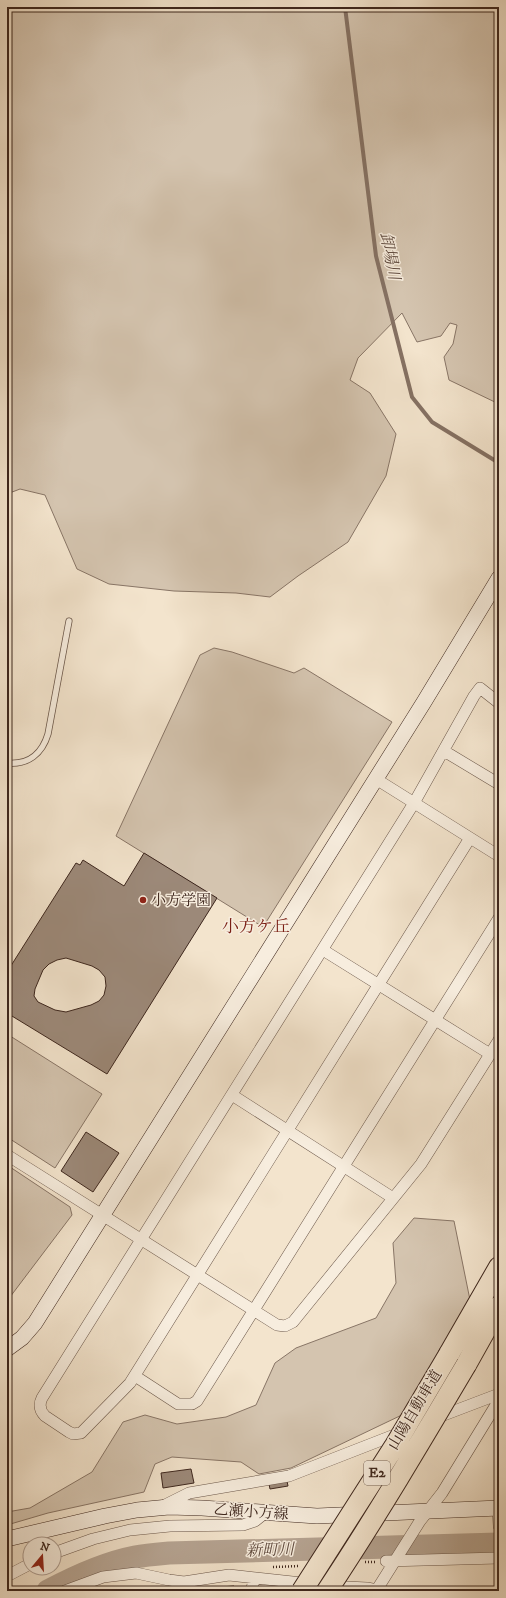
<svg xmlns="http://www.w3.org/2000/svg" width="506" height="1598" font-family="'IM FELL DW Pica','Noto Serif JP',serif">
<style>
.green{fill:#d4c4af;stroke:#887566}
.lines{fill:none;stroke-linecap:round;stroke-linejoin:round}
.stream{stroke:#857163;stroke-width:4}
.river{stroke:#b5a391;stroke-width:23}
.building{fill:#9c8979;stroke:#3d261d;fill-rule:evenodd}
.lane-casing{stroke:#6a5649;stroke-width:7}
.street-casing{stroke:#6a5649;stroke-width:12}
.secondary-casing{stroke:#3d261d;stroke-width:16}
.highway-casing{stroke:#3d261d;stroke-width:22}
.path{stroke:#3d261d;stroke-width:2.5;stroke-dasharray:1 2;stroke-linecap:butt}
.lane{stroke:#f7edde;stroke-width:5.5}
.street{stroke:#f7edde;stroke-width:11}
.secondary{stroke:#f7edde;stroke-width:15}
.highway{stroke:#f3e4cd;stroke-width:20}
.highway-bridge-casing{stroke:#3d261d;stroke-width:22;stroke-linecap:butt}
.highway-bridge{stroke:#f3e4cd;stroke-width:20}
.poi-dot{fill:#8f2418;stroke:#f7edde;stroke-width:1.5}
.labels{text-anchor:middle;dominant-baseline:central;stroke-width:3;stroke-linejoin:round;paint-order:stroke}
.shield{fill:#f7edde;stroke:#756257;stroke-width:1}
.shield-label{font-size:14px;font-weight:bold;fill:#3d261d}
.poi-label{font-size:15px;fill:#3d261d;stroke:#f7edde;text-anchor:start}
.street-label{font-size:15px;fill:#3d261d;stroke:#f7edde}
.water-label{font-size:16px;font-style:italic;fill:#614c40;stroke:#f7edde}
.quarter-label{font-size:17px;fill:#7a1f14;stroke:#f7edde}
</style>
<rect width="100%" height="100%" fill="#f3e4cd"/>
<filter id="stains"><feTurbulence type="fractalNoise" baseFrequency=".005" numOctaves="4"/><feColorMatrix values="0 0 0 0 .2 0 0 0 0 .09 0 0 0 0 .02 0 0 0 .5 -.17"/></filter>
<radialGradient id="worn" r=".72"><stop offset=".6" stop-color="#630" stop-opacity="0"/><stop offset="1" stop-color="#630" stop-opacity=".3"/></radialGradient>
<path class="green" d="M 7,7 L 499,7 L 499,404 L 449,380 L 444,357 L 453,344 L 457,325 L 450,323 L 441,336 L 417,342 L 402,313 L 358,358 L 350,380 L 370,393 L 396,434 L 386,476 L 348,542 L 298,576 L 270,597 L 236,593 L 174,591 L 109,584 L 77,569 L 45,495 L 20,489 L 7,494 Z
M 214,648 L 232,652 L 294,673 L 304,668 L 392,722 L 263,927 L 116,836 L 200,655 Z
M 7,1034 L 102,1094 L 55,1168 L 7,1137 Z
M 7,1165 L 70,1207 L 72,1215 L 7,1301 Z
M 414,1218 L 454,1221 L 470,1300 L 406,1413 L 291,1468 L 259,1474 L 241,1462 L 172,1457 L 155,1464 L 144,1492 L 48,1513 L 7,1525 L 7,1512 L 30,1508 L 92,1472 L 123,1422 L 145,1415 L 177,1424 L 226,1417 L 256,1405 L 275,1363 L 296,1348 L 376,1318 L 396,1283 L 393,1243 Z"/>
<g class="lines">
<path class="stream" d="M 345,7 L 376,256 L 412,397 L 432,422 L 499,463"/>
<path class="river" d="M 48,1591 C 76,1576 104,1563 135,1557 C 146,1555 158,1554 169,1553 L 499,1544"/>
</g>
<path class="building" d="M 144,853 L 217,898 L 107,1074 L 7,1013 L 7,972 L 76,863 L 80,865 L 83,860 L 124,886 ZM 66,958 L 92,966 L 99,970 L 105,977 L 106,986 L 104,995 L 99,1001 L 91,1005 L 66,1012 L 55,1010 L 38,1002 L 34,996 L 35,989 L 43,970 L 49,964 L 57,960 Z
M 86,1132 L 119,1153 L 93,1192 L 61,1171 Z
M 191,1469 L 194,1483 L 163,1488 L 161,1473 Z
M 287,1481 L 288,1486 L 270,1489 L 269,1484 Z
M 234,1586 L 234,1591 L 220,1591 L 220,1587 Z"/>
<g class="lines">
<defs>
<path id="lane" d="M 7,763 C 28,765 42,754 48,734 L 69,621"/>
<path id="street" d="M 444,751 L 499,784
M 376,779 L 499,856
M 470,838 L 130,1383 L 81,1433 L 73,1434 L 69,1432 L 45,1416 C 39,1410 39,1404 42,1398 L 414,803 L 474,696 L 480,688 L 499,703
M 323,950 L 490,1054
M 232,1095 L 393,1198
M 7,1155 L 277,1325 L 285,1326 L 293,1322 L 421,1164 L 499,1040
M 135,1376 L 178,1404 L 192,1404 L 197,1401 L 499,918
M 436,1418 L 499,1394
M 163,1506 L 189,1493 L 289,1476 L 402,1432
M 498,1508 L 499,1526
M 54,1553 L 93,1539 L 130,1530 L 170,1526 L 243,1525 L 255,1521 L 265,1513
M 386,1561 L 499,1558
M 7,1576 L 30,1564
M 328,1586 L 367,1588 L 377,1590
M 65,1591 L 103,1577 L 136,1573 L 169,1580 L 184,1582 L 229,1575 L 311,1584
M 251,1591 L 255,1578
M 376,1591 L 420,1521 L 442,1493 L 499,1400"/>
<path id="secondary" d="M 7,1349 L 22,1338 L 35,1323 L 424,702 L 499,578
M 7,1539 L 105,1516 L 137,1510 L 169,1507 L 202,1508 L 317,1516 L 499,1508"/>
<path id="highway" d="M 449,1354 L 499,1267
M 466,1365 L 499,1306"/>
</defs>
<use href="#lane" class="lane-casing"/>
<use href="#street" class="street-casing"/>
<use href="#secondary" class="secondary-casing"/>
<use href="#highway" class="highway-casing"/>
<path class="path" d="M 365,1562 L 376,1562
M 273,1567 L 300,1566"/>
<use href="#lane" class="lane"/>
<use href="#street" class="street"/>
<use href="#secondary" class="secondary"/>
<use href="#highway" class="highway"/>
<defs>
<path id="highway-bridge" d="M 302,1591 L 394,1447 L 449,1354
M 327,1591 C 376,1517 421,1441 466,1365"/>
</defs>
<use href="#highway-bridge" class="highway-bridge-casing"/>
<use href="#highway-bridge" class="highway-bridge"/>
</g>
<circle class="poi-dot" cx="143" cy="900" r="4"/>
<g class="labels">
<rect class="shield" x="364" y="1461" width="26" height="24" rx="3"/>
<g class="shield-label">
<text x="377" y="1473">E2</text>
</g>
<g class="poi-label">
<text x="151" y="900">小方学園</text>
</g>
<g class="street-label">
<text transform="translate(415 1410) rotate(-59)">山陽自動車道</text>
<text transform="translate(251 1512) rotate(4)">乙瀬小方線</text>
</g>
<g class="water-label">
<text transform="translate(390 256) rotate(79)">卸場川</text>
<text transform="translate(270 1550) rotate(-2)">新町川</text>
</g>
<g class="quarter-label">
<text x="256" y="927">小方ケ丘</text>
</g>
</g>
<rect width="506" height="1598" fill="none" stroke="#f3e4cd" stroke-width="24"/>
<rect x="8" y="8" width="490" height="1582" fill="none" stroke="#3d261d" stroke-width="2"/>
<rect x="12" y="12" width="482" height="1574" fill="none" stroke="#3d261d"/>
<g transform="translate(42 1556) rotate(18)"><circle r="19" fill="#f7edde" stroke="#ad9d91"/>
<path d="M0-3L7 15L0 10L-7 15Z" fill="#8f2418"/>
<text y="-6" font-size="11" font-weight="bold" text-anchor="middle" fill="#3d261d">N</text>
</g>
<rect width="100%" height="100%" filter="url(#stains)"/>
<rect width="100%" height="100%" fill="url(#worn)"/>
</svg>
